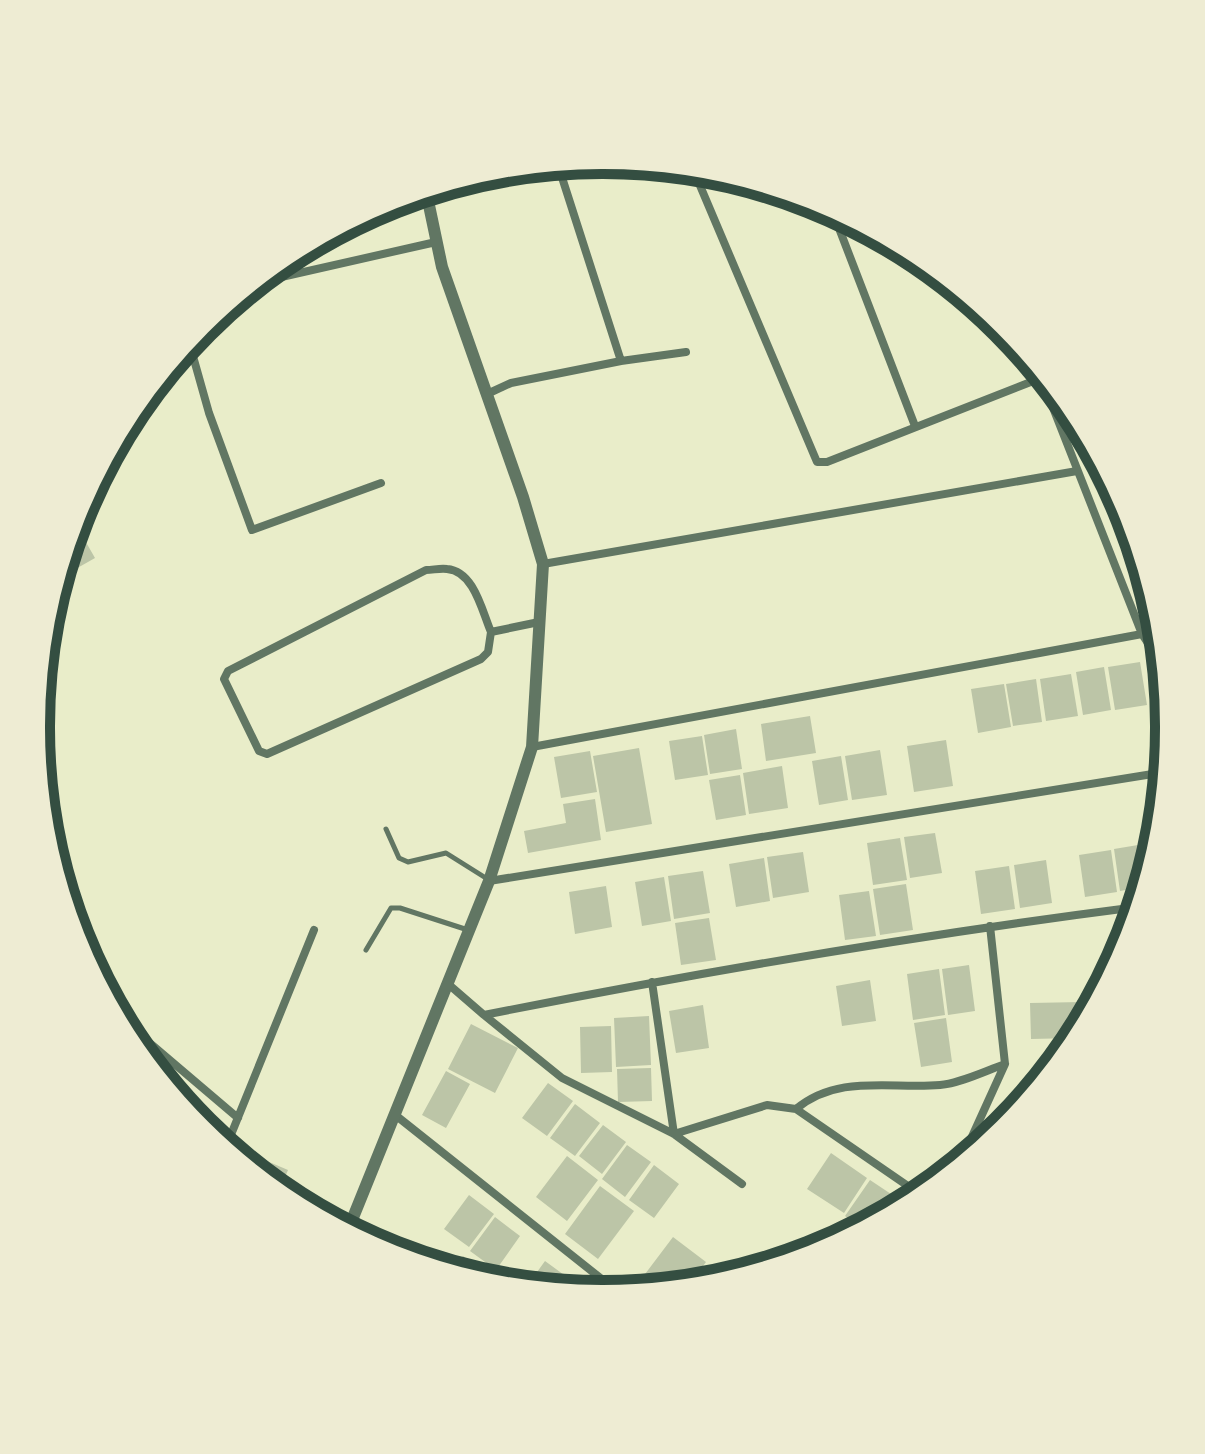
<svg xmlns="http://www.w3.org/2000/svg" width="1205" height="1454" font-family="Roboto,sans-serif">
<style>
.building{fill:#bcc5a7}
.lines{fill:none;stroke-linecap:round;stroke-linejoin:round}
.service{stroke:#617663;stroke-width:5}
.minor{stroke:#617663;stroke-width:8}
.tertiary{stroke:#617663;stroke-width:12}
.rim{fill:none;stroke:#344e41;stroke-width:10}
</style>
<rect width="100%" height="100%" fill="#e9edc9"/>
<path class="building" d="M 75,523 L 95,558 L 58,579 L 71,537 Z
M 1140,662 L 1147,705 L 1115,710 L 1108,667 Z
M 1104,667 L 1111,710 L 1083,715 L 1076,672 Z
M 1071,674 L 1078,716 L 1046,721 L 1040,679 Z
M 1036,679 L 1042,722 L 1013,726 L 1006,684 Z
M 1004,684 L 1011,727 L 978,733 L 971,689 Z
M 810,716 L 816,753 L 766,761 L 761,724 Z
M 736,729 L 742,769 L 710,774 L 704,735 Z
M 702,736 L 708,775 L 675,780 L 669,741 Z
M 946,740 L 953,786 L 914,792 L 907,746 Z
M 639,748 L 652,824 L 606,832 L 593,756 Z
M 880,750 L 887,795 L 852,800 L 845,756 Z
M 590,751 L 597,792 L 561,798 L 554,757 Z
M 841,756 L 848,800 L 819,805 L 812,761 Z
M 782,766 L 788,808 L 749,814 L 743,773 Z
M 740,775 L 746,815 L 716,820 L 709,780 Z
M 595,799 L 601,840 L 528,853 L 524,831 L 566,823 L 563,804 Z
M 935,833 L 942,873 L 910,878 L 904,837 Z
M 900,838 L 907,880 L 873,885 L 867,843 Z
M 1144,844 L 1148,871 L 1143,887 L 1120,891 L 1114,849 Z
M 1111,850 L 1117,892 L 1085,897 L 1079,855 Z
M 803,852 L 809,892 L 773,898 L 767,857 Z
M 764,858 L 770,901 L 736,907 L 729,864 Z
M 1046,860 L 1052,903 L 1020,908 L 1014,865 Z
M 1009,866 L 1015,909 L 981,914 L 975,871 Z
M 703,871 L 710,913 L 674,919 L 668,876 Z
M 664,877 L 671,921 L 642,926 L 635,882 Z
M 906,884 L 913,930 L 880,935 L 873,889 Z
M 606,886 L 612,927 L 575,934 L 569,892 Z
M 869,891 L 876,936 L 845,940 L 839,895 Z
M 709,918 L 716,960 L 681,965 L 675,923 Z
M 969,965 L 975,1011 L 948,1015 L 942,969 Z
M 939,969 L 945,1015 L 913,1020 L 907,974 Z
M 870,980 L 876,1021 L 842,1026 L 836,986 Z
M 1082,1002 L 1082,1025 L 1075,1038 L 1031,1039 L 1030,1003 Z
M 703,1005 L 709,1048 L 676,1053 L 669,1011 Z
M 649,1016 L 651,1065 L 616,1067 L 614,1018 Z
M 946,1018 L 952,1062 L 921,1067 L 914,1023 Z
M 471,1024 L 518,1048 L 495,1093 L 448,1069 Z
M 611,1026 L 612,1072 L 581,1073 L 580,1027 Z
M 651,1068 L 652,1101 L 618,1102 L 617,1069 Z
M 446,1071 L 470,1084 L 446,1128 L 422,1115 Z
M 548,1083 L 573,1101 L 547,1136 L 522,1118 Z
M 1026,1085 L 1038,1085 L 1026,1100 Z
M 575,1104 L 600,1123 L 575,1156 L 550,1138 Z
M 603,1125 L 626,1142 L 602,1174 L 579,1156 Z
M 627,1145 L 651,1162 L 625,1197 L 602,1179 Z
M 246,1152 L 288,1170 L 279,1191 L 242,1161 Z
M 831,1153 L 867,1178 L 844,1213 L 807,1189 Z
M 567,1156 L 598,1180 L 567,1221 L 536,1197 Z
M 654,1165 L 679,1184 L 654,1218 L 629,1200 Z
M 870,1180 L 906,1204 L 862,1228 L 845,1216 Z
M 600,1186 L 634,1211 L 598,1259 L 565,1234 Z
M 469,1195 L 494,1214 L 469,1247 L 444,1229 Z
M 495,1217 L 520,1236 L 496,1270 L 470,1251 Z
M 844,1219 L 859,1229 L 824,1248 Z
M 673,1237 L 706,1262 L 689,1285 L 633,1290 Z
M 463,1256 L 488,1274 L 484,1280 L 452,1270 Z
M 545,1261 L 571,1280 L 564,1290 L 527,1286 Z
M 574,1282 L 589,1292 L 568,1290 Z"/>
<g class="lines">
<path class="service" d="M 386,829 L 399,858 L 408,862 L 446,853 L 489,880
M 366,950 L 391,908 L 400,908 L 468,930"/>
<path class="minor" d="M 693,169 L 817,462 L 827,462 L 1041,378
M 832,210 L 915,426
M 255,283 L 436,242
M 189,342 L 209,413 L 252,530 L 381,483
M 621,361 L 686,352
M 1037,367 L 1142,634 L 1163,666
M 487,394 L 511,383 L 621,361 L 558,165
M 543,564 L 1077,471
M 491,632 L 488,652 L 481,659 L 267,754 L 259,751 L 224,679 L 228,671 L 426,570 C 433,570 440,568 447,569 C 474,571 482,611 491,632 L 539,622
M 532,747 L 1142,634
M 489,881 L 1165,772
M 652,982 L 674,1134
M 447,983 L 484,1015 C 701,972 918,935 1137,907
M 484,1015 L 562,1078 L 674,1134 L 742,1184
M 118,1016 L 238,1118
M 796,1109 L 921,1195
M 394,1114 L 618,1292
M 674,1134 L 767,1105 L 796,1109 C 838,1074 889,1089 940,1085 C 961,1083 985,1071 1005,1064 L 990,926
M 226,1147 L 314,930
M 960,1163 L 1005,1064"/>
<path class="tertiary" d="M 348,1230 L 489,881 L 532,747 L 543,564 L 523,497 L 442,267 L 426,191"/>
</g>
<path d="M0 0H1205V1454H0ZM602 174H603A552 552 0 0 1 1155 726V728A552 552 0 0 1 603 1280H602A552 552 0 0 1 50 728V726A552 552 0 0 1 602 174Z" fill="#eeecd3" fill-rule="evenodd"/>
<path class="rim" d="M602 174H603A552 552 0 0 1 1155 726V728A552 552 0 0 1 603 1280H602A552 552 0 0 1 50 728V726A552 552 0 0 1 602 174Z"/>
</svg>
